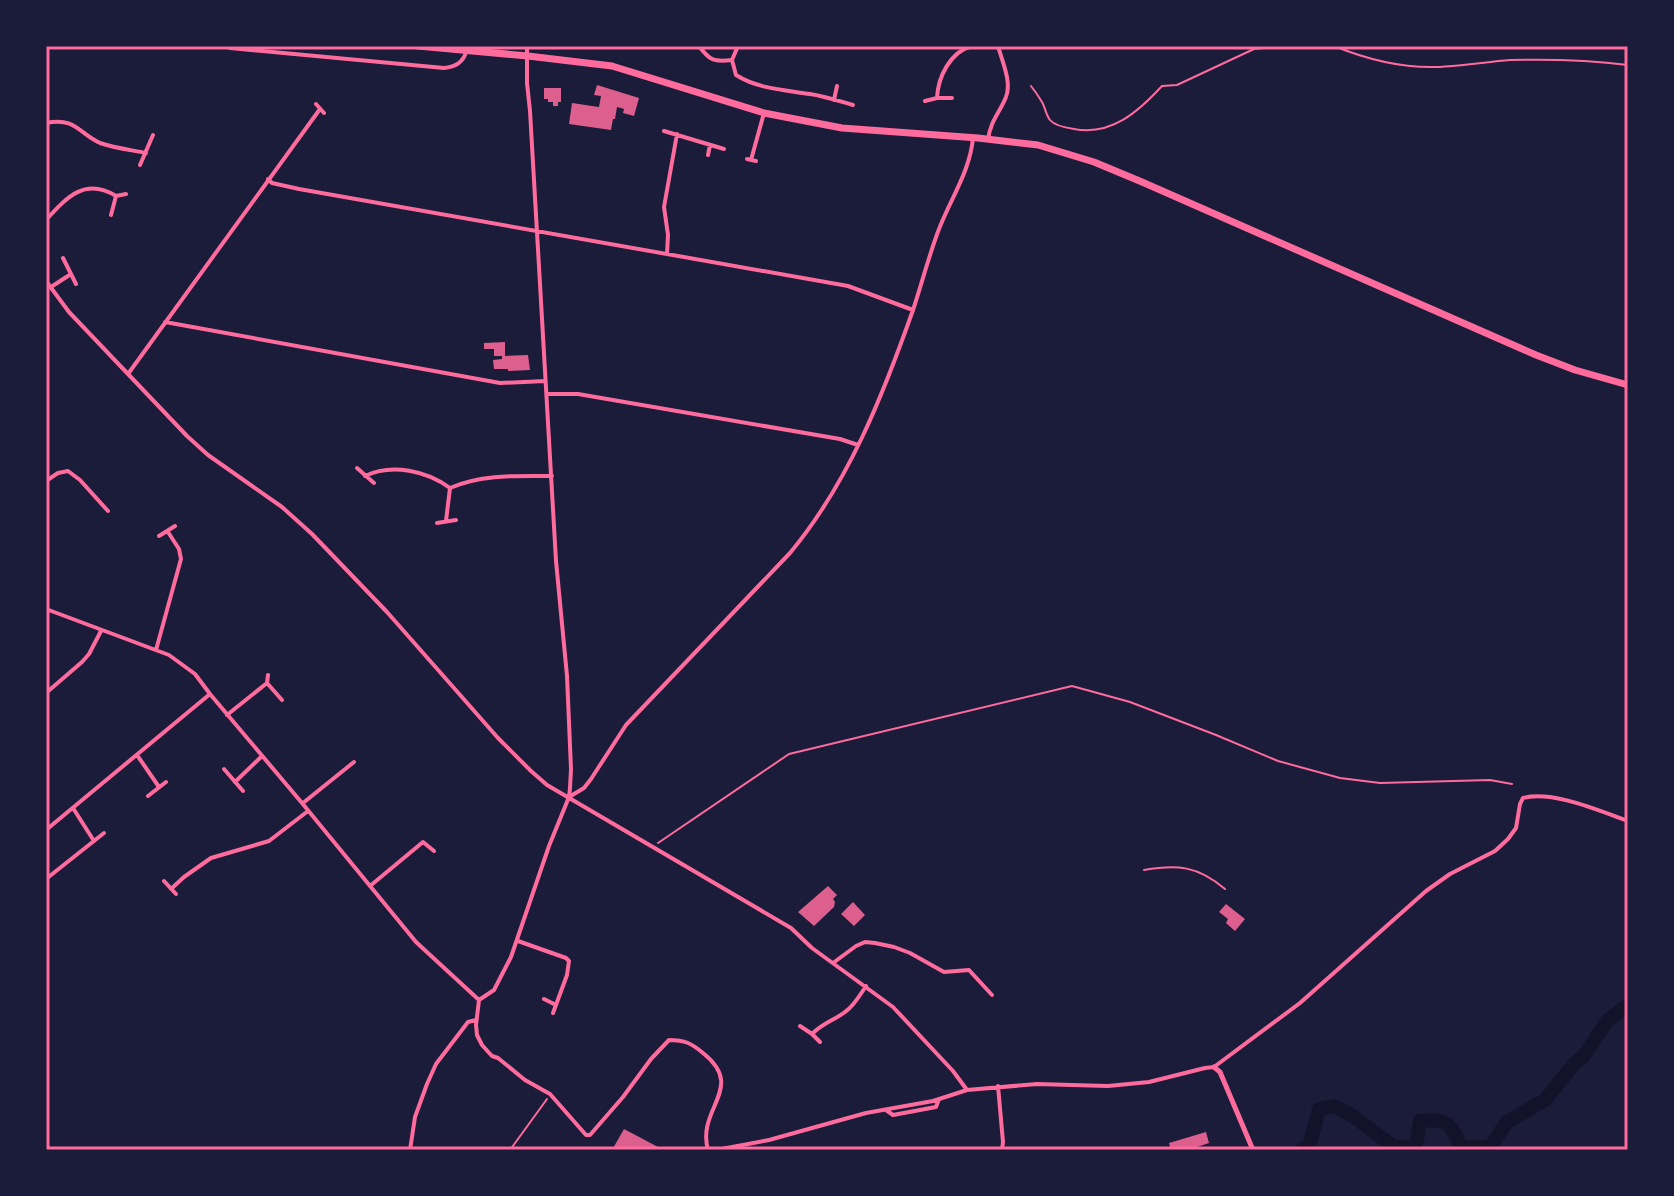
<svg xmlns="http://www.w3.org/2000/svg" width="1674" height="1196" font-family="'DejaVu Sans',sans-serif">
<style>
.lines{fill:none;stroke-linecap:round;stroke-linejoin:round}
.river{stroke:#12122b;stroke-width:14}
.building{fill:#dd5f8e}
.path{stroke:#ff6b9d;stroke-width:2}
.minor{stroke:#ff6b9d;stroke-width:4}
.tertiary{stroke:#ff6b9d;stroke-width:5}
.primary{stroke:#ff6b9d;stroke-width:7}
.neatline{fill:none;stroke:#ff6b9d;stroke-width:3}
</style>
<rect width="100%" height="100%" fill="#1b1b3a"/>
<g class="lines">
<path class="river" d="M 1302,1150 L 1309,1147 L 1319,1109 L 1334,1106 L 1353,1116 L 1394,1147 L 1413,1147 L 1417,1140 L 1420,1121 C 1447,1118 1452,1124 1461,1148 L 1490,1147 L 1507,1122 L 1545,1100 L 1574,1064 L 1584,1056 L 1607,1021 L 1628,1005"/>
</g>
<path class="building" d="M 597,85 L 639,98 L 634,116 L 623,113 L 624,109 L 617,107 L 615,119 L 613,119 L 611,130 L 569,124 L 572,103 L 599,107 L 601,96 L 594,95 Z
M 544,88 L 561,88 L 561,102 L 558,102 L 558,106 L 553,106 L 553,102 L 548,102 L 548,99 L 544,99 Z
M 505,342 L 505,356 L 528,355 L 530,370 L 508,371 L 508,369 L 494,369 L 493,360 L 502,359 L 502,356 L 494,356 L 494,349 L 484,349 L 484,343 Z
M 828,886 L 837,895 L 833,899 L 835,902 L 834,907 L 814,926 L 798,912 Z
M 853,902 L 865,915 L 854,926 L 841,914 Z
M 1226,904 L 1245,919 L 1235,931 L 1226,923 L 1228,919 L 1219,912 Z
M 624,1129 L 658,1147 L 656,1150 L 612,1150 Z
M 1206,1132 L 1209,1143 L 1188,1150 L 1171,1150 L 1169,1143 Z"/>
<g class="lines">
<path class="path" d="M 1334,46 C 1366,59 1401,68 1436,67 C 1461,66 1486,62 1510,60 C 1550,59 1589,60 1628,65
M 1031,86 C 1035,91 1039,97 1042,102 C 1045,107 1046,115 1050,120 C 1055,126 1067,128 1074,129 C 1111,136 1138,112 1162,86 L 1177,85 L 1254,49 L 1284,46
M 658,843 L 789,754 L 1072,686 L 1130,702 L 1216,735 L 1278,761 L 1340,778 L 1380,783 L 1490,780 L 1512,784
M 1144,870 C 1177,864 1198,866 1225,889
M 510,1150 L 547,1099"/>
<path class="minor" d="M 699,46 C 710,61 714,62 732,60
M 738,46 L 732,60 L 736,75 C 758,89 785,90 810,94 C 824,96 839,101 853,105
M 230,48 L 444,68 C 455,67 463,63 466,52
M 937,98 C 938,77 950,52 972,46
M 834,100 L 837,86
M 925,101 L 937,98 L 952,98
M 316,104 L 324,113
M 46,123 C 76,117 78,133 100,143 C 114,148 131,150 146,153
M 664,131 L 724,149
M 988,139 C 991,120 999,114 1006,97 C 1012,82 1002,61 998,46
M 708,155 L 710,145
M 747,159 L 756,161
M 751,160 L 764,113
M 140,165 L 153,135
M 268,179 L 272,183 L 299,189 L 848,286 L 913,310
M 111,215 L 116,196
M 46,220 C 67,197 85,177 116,196 L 126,194
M 667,254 L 668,235 L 664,207 L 677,134
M 63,258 L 76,284
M 46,281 L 69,312 L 187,436 L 208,455 L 282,507 L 312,534 L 387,612 L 498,738 L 531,771 L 547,785 L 791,928 L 812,948 L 893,1007 L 953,1071 L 967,1090
M 51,287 L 71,274
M 165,322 L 500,383 L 545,381
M 128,374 L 320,109
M 547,394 L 578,394 L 840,439 L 858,445
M 357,468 L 374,483
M 365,476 C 392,463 427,471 450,488 C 482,474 518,476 552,476
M 46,481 L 58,473 L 68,471 L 80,480 L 108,511
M 446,521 L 450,488
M 437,523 L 456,520
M 159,536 L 175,526
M 46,609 L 169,655 L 195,674 L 210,694 L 302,803 L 416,942 L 479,1000
M 156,650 L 181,559 L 179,549 L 168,532
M 268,675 L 267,683 L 282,700
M 46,693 L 82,662 L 89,654 L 101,631
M 227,715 L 267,683
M 137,755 L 159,787
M 224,769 L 243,791
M 235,782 L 262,756
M 148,796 L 166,782
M 569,797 L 584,788 L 591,779 L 626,725 L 790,553 C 849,482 883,395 913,310 C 922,283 929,255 939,229 C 951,198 970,171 973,138
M 303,803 L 354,762
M 73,808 L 94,841
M 46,830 L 210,694
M 46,879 L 104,833
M 164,881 L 176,894
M 370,886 L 423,842 L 434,851
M 171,889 L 184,877 L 211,858 L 269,841 L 308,811
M 518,941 L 566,958 L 569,961 L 567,975 L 553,1013
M 833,963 L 856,946 L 865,942 L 875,943 L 894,947 L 910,953 L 944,972 L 969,970 L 992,995
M 544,999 L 556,1005
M 479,1000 L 494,990 L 511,957 L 549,846 L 569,797 L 570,788 L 571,769 L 567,676 L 556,561 L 530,111 L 527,83 L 527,46
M 479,1000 L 476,1025 L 477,1035 L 482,1045 L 492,1056 L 498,1058 L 525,1080 L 550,1094 L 586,1135 L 590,1135 L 623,1097 L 651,1059 L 669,1040 C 685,1040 691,1043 703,1053 C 747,1088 696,1108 708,1150
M 800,1026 L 812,1034 L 820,1042
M 812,1034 C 824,1022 833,1021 845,1012 C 854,1006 860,995 866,986
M 998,1086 L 1003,1142 L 1002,1150
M 886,1110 L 893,1115 L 936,1107 L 939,1099
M 410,1150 L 415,1117 L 427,1084 L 436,1064 L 468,1022 L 476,1020
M 716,1150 L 769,1140 L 866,1113 L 933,1101 L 967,1090 L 1037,1084 L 1108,1086 L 1149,1082 L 1205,1068 L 1214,1067 L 1300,1003 L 1426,891 L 1450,874 L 1495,851 L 1508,839 L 1516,828 L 1520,804 L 1523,798 C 1552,790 1600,811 1628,821"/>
<path class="tertiary" d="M 1214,1067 L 1220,1072 L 1253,1150"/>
<path class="primary" d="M 418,46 L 528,56 L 612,66 L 764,113 L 842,128 L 978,138 L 1038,145 L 1094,162 L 1142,182 L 1536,355 L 1575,370 L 1628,385"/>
</g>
<rect width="1674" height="1196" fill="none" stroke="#1b1b3a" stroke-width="96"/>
<rect x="48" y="48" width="1578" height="1100" class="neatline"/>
</svg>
